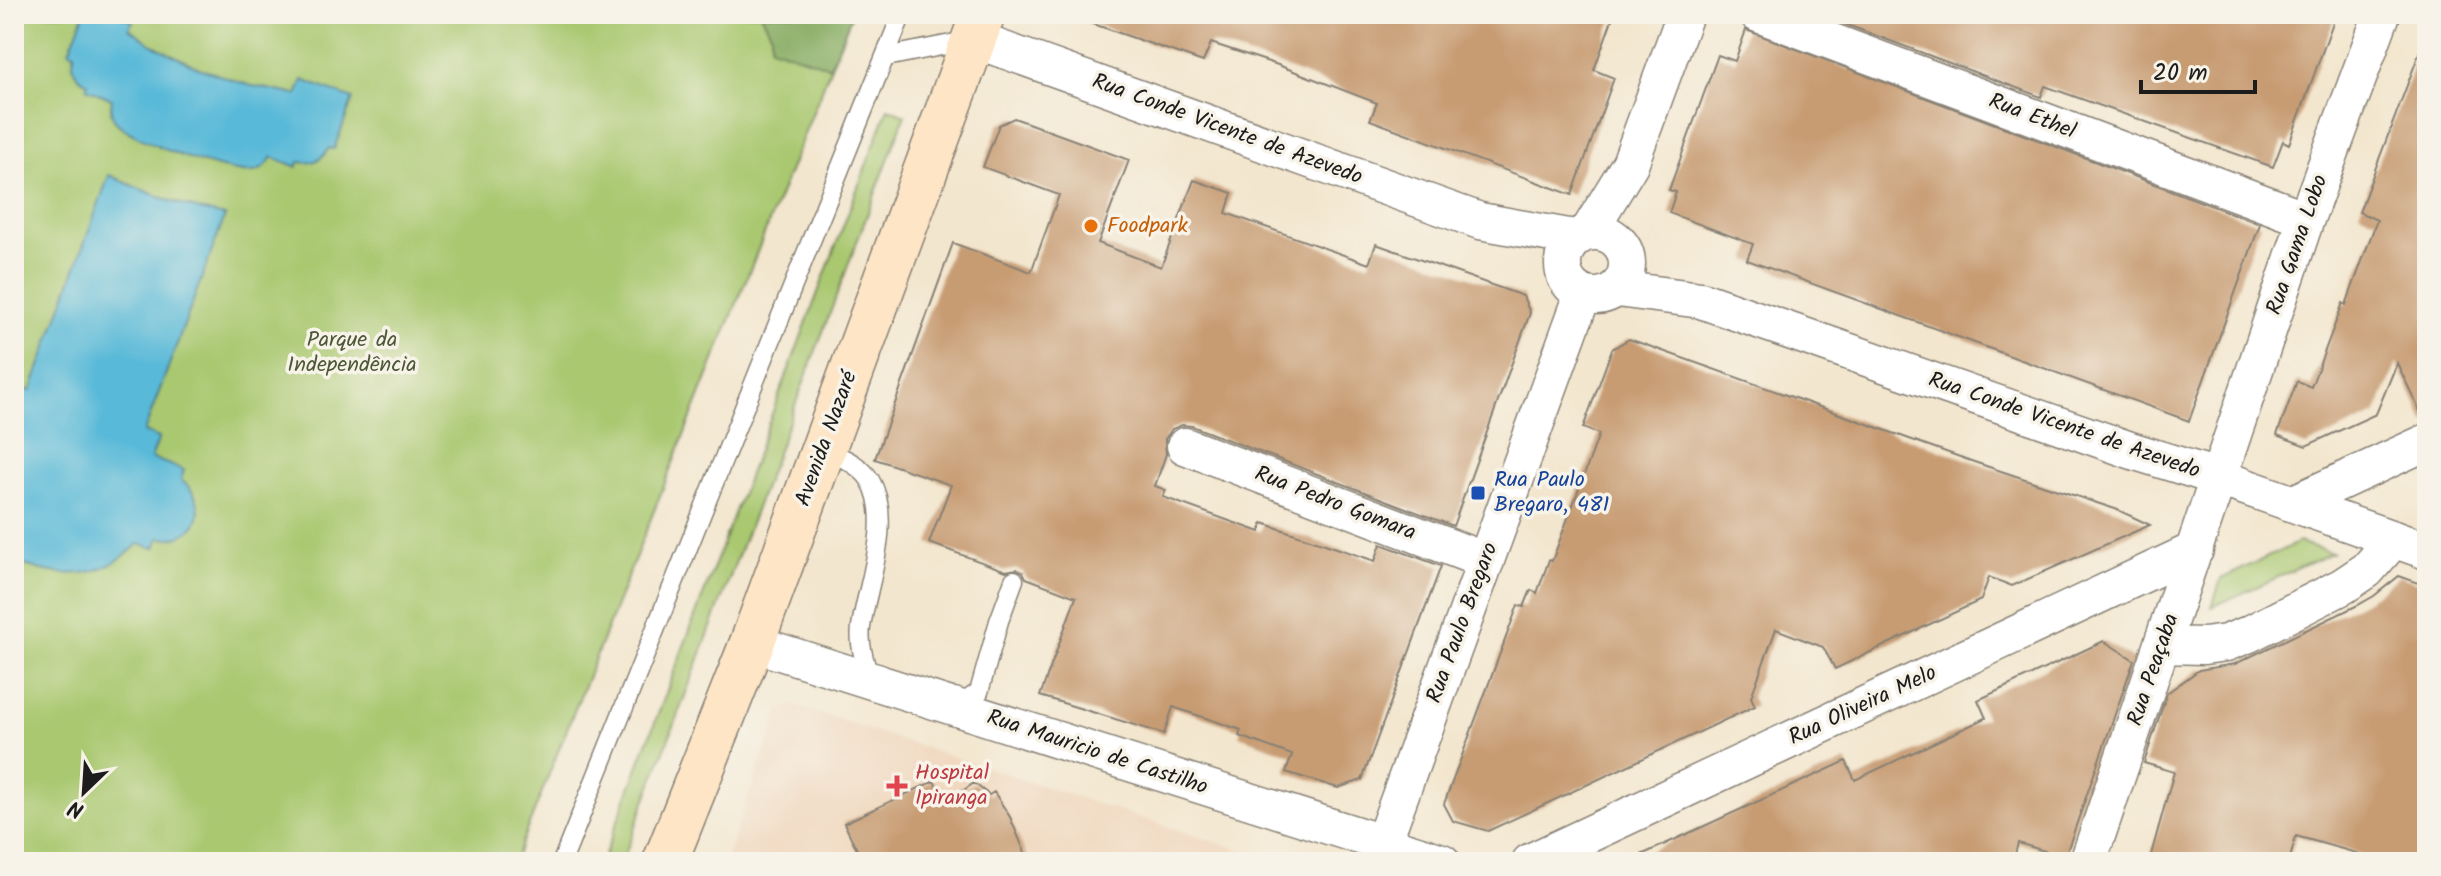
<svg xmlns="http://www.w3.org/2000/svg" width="2441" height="876" font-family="Kalam,sans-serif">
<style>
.built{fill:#f0d6bc}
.green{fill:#a9c86f;stroke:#627246;stroke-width:2}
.forest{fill:#86ac62;stroke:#51643f;stroke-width:2}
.water{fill:#59b9d8;stroke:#3a6a7a;stroke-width:2}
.building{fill:#c79c73}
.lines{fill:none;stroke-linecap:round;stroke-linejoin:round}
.lane-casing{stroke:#888175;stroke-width:21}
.street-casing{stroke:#888175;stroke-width:39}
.secondary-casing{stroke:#888175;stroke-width:47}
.lane{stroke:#fff;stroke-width:18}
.street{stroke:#fff;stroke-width:36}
.secondary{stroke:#fde5c5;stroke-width:44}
.food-dot{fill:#e8710a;stroke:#f7f3e8;stroke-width:3}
.transit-dot{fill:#1a4fb4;stroke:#f7f3e8;stroke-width:3}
.health-dot{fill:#e0444e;stroke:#f7f3e8;stroke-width:3}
.labels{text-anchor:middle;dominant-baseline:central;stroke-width:7;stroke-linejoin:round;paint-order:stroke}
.street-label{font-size:22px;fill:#1c1c1c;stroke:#f7f3e8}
.food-label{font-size:22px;fill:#c56008;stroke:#f7f3e8;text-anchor:start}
.park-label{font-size:22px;fill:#4d5839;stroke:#f7f3e8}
.transit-label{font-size:22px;fill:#164399;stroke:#f7f3e8;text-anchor:start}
.health-label{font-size:22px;fill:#be3a42;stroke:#f7f3e8;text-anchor:start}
</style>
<rect width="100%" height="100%" fill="#f7f3e8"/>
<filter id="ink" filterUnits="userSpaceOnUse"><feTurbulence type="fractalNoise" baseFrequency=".0125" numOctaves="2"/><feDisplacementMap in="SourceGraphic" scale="16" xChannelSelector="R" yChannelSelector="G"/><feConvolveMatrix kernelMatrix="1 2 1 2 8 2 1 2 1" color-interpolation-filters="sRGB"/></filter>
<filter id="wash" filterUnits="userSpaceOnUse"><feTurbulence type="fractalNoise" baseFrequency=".006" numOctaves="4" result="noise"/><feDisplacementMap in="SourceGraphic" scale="32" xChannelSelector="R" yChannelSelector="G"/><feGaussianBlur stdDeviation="1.8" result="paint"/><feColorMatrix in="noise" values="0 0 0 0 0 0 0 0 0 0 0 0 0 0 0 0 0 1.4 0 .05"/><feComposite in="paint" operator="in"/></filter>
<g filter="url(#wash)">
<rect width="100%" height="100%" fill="#f3e6ce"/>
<path class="built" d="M 793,705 L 1277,862 L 725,862 L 780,709 Z"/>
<path class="green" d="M 14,14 L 852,14 L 514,862 L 14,862 Z
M 888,108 L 905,115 L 622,862 L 602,862 Z
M 2299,542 L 2332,553 L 2212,607 L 2221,579 Z"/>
<path class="forest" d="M 761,14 L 852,14 L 830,67 L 771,47 L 771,33 Z"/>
<path class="water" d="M 84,14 L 115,14 L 133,21 L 129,28 L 151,44 L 199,68 L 248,85 L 297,95 L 303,80 L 353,99 L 334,149 L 329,148 C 322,160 313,165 299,162 L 297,167 L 272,157 C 267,165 262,171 253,172 C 229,176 124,139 113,118 C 110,112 111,106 112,99 L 86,88 L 88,83 C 75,77 70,67 75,53 L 69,51 Z
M 109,175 C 147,193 184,208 225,216 L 144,432 L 159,438 L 151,458 L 184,470 L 181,480 C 213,504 199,543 159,538 L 155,548 L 139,544 C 131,550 122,558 113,563 C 80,581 47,574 14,561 L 14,390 L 16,385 L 31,391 Z"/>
<g id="blocks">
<path class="building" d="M 1080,14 L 1614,14 L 1594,70 L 1614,78 L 1572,195 L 1370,120 L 1377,103 L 1278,65 L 1211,43 L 1203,62 L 1079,19 Z
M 1818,14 L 2336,14 L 2289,144 L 2283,141 L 2273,167 L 2045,86 L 2041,97 Z
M 1746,30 L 2260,224 L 2189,421 L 1747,260 L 1753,244 L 1669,213 L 1676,192 L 1669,190 L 1718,55 L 1735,61 Z
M 2425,38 L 2427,39 L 2427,421 L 2425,422 L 2397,363 L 2376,414 L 2306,446 L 2277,435 L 2297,381 L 2311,387 L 2343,303 L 2346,305 L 2377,220 L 2359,212 Z
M 1014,118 L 1129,160 L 1098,243 L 1161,267 L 1194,180 L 1232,193 L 1226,213 L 1369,264 L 1376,244 L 1523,296 L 1530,313 L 1453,526 L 1192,426 L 1182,425 L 1172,429 L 1165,439 L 1166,454 L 1155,486 L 1166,490 L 1163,497 L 1260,532 L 1263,523 L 1375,561 L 1381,544 L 1441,566 L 1362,780 L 1338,788 L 1286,772 L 1292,755 L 1239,736 L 1241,730 L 1173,707 L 1164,734 L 1040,696 L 1076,597 L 1026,578 L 1023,572 L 1017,569 L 1006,571 L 929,543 L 951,485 L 875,459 L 953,243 L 1031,272 L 1059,195 L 983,167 L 999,125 Z
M 1629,339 L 1974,462 L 2118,510 L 2150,525 L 2012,586 L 1989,577 L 1981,600 L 1835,669 L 1823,647 L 1776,629 L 1751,697 L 1755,706 L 1488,831 L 1453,821 L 1444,804 L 1518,605 L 1524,607 L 1531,590 L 1537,593 L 1549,560 L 1552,561 L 1586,470 L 1599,434 L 1583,428 L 1612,349 Z
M 2399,576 L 2427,586 L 2427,862 L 2358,862 L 2360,854 L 2296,836 L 2289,862 L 2149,862 L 2174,772 L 2144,763 L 2167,693 L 2199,670 L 2235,664 L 2358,605 L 2374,596 Z
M 2104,641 L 2134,660 L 2065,857 L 2018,843 L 2013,862 L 1626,862 L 1846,761 L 1855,780 L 1986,718 L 1978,700 Z
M 934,781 L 945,803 L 974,783 L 989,795 L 994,792 L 1010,817 L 1029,862 L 863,862 L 844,823 Z"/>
</g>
</g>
<g filter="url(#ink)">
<use href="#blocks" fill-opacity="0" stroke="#888175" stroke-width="2"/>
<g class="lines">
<defs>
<path id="lane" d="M 886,57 L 971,40
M 824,449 C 840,457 860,464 870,480 C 894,520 867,585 861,627 C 859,642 863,655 867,670 L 881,674
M 955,697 L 966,701 L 979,692 L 999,621 L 1014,580
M 562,862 L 902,14"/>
<path id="street" d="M 1758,14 L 2306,219
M 973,39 L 1480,221 L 1574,238
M 1589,231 L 1630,164 L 1685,14
M1563 264a32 32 0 1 1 64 0a32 32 0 1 1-64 0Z
M 1617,289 L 1701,300 L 2133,451 L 2217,477 L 2427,551
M 1185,446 L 1486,561
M 2294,503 L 2427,442
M 752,643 L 1442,862
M 2163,645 L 2204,646 L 2226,643 L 2249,634 L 2343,586 L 2367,570 L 2394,539
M 1376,862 L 1583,294
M 1530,862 L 2195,550
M 2088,862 L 2306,219 L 2382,14"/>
<path id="secondary" d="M 665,862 L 752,643 L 983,14"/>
</defs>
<use href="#lane" class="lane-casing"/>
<use href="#street" class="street-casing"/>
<use href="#secondary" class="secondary-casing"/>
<use href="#lane" class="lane"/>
<use href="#street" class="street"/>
<use href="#secondary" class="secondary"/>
</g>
</g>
<circle class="food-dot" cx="1091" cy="226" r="8"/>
<rect class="transit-dot" x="1470" y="485" width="16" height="16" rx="4"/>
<path class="health-dot" d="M893 774h8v8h8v8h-8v8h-8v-8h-8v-8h8z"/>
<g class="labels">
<g class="street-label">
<text transform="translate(2032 117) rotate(21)">Rua Ethel</text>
<text transform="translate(1227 130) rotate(20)">Rua Conde Vicente de Azevedo</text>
<text transform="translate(2298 245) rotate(-71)">Rua Gama Lobo</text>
<text transform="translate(2064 426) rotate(19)">Rua Conde Vicente de Azevedo</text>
<text transform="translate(827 439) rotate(-70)">Avenida Nazaré</text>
<text transform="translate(1335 504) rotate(21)">Rua Pedro Gomara</text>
<text transform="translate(1463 623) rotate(-70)">Rua Paulo Bregaro</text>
<text transform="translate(2154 670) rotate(-71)">Rua Peaçaba</text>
<text transform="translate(1863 706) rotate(-25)">Rua Oliveira Melo</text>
<text transform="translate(1097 753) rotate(18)">Rua Mauricio de Castilho</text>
</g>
<g class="food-label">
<text x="1107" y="226">Foodpark</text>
</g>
<g class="park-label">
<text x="352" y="340">Parque da<tspan x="352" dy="25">Independência</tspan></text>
</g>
<g class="transit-label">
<text x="1494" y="480">Rua Paulo<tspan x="1494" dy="25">Bregaro, 481</tspan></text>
</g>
<g class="health-label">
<text x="915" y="773">Hospital<tspan x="915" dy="25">Ipiranga</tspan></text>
</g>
</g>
<rect width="2441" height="876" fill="none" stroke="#f7f3e8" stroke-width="48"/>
<g transform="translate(84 792) rotate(205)" stroke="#f7f3e8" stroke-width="6" paint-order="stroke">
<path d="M0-6L14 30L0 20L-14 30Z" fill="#1c1c1c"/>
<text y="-12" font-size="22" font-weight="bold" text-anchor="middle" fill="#1c1c1c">N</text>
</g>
<path d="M2141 80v12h114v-12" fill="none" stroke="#1c1c1c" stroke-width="4"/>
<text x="2153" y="80" font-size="24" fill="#1c1c1c" stroke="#f7f3e8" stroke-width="6" paint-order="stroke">20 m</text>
</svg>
